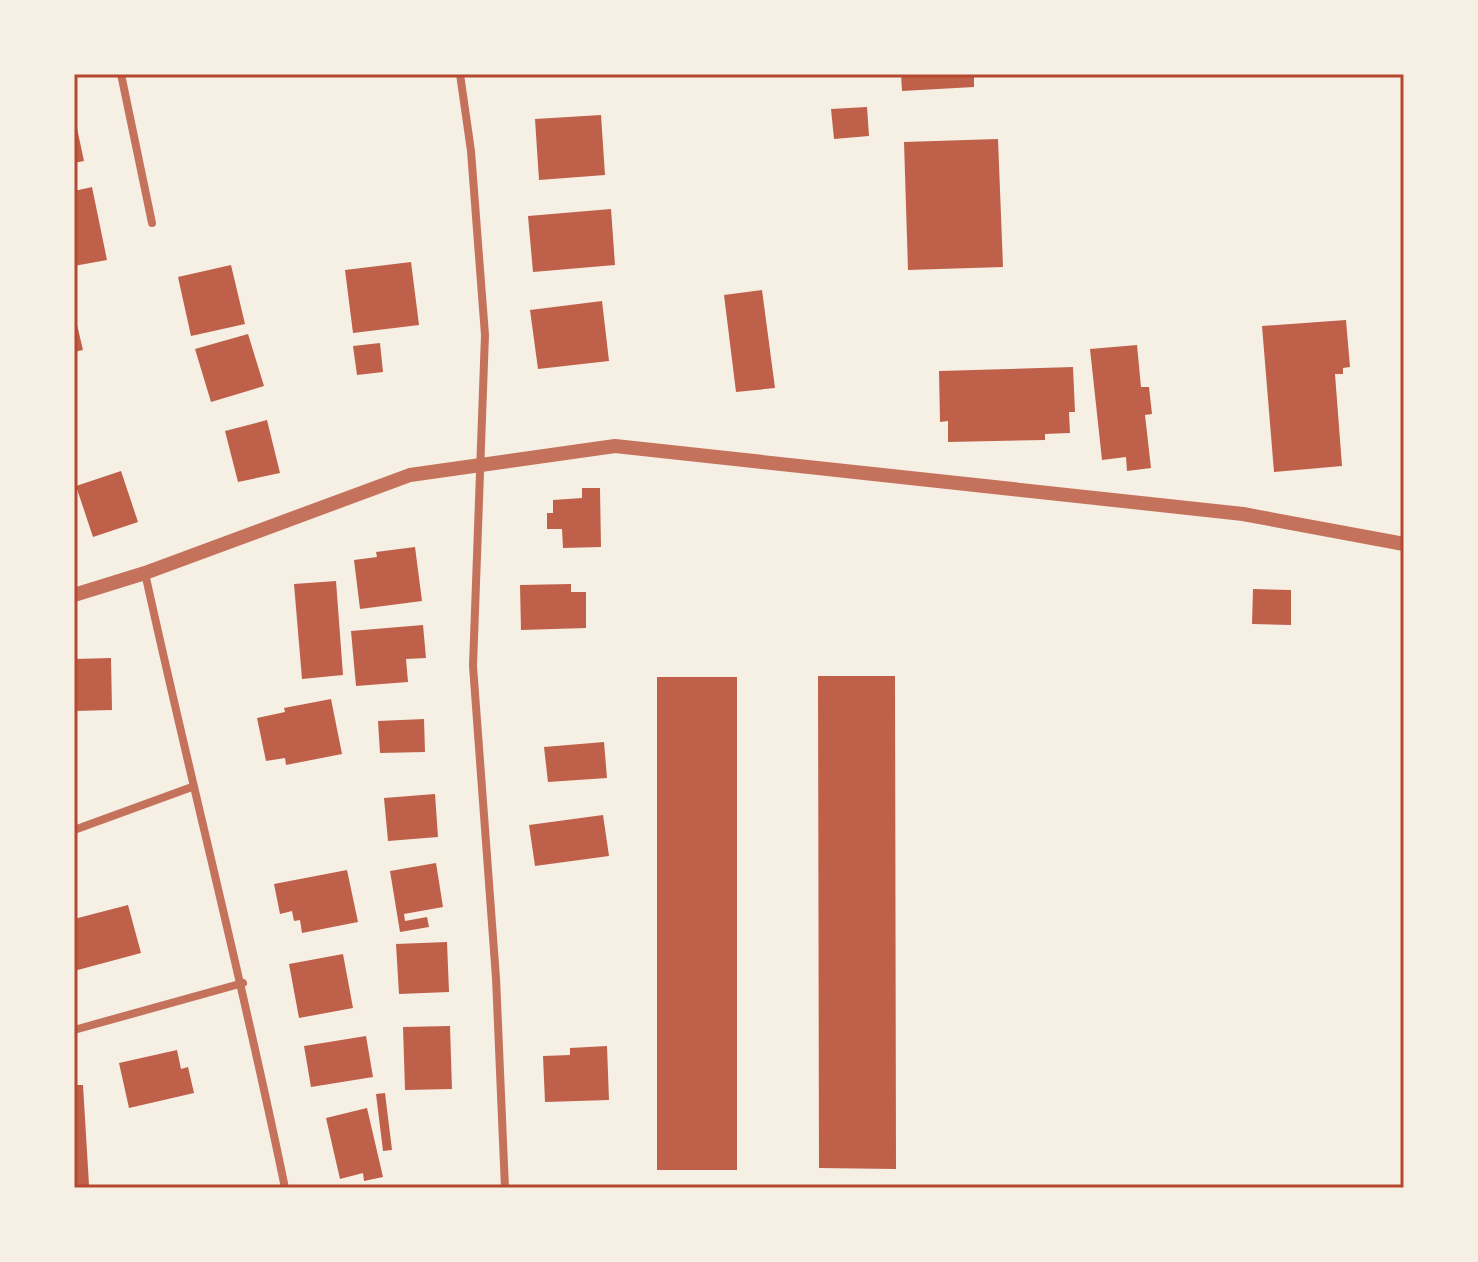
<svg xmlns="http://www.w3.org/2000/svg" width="1478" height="1262" font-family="'DejaVu Sans',sans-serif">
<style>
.building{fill:#bf614a}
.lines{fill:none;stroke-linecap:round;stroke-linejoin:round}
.minor{stroke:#c5725c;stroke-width:8}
.tertiary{stroke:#c5725c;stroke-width:14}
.neatline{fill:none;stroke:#b5482f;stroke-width:3}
</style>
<rect width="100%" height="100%" fill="#f6efe4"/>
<path class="building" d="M 901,74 L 974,74 L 974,87 L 902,91 Z
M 867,107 L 869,136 L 834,139 L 831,109 Z
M 74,114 L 84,161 L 74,163 Z
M 601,115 L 605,175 L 539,180 L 535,119 Z
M 998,139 L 1003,267 L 908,270 L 904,142 Z
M 92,187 L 107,260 L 74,266 L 74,191 Z
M 611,209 L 615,265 L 533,272 L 528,216 Z
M 411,262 L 419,325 L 353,333 L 345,270 Z
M 231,265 L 245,324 L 191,336 L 178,277 Z
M 762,290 L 775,388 L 736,392 L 724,295 Z
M 602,301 L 609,361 L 538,369 L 530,310 Z
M 74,312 L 83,350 L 74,352 Z
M 1346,320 L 1350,367 L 1343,368 L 1343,374 L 1335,374 L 1342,466 L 1274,472 L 1262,326 Z
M 248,334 L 264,386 L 211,402 L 195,349 Z
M 380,343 L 383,372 L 357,375 L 353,346 Z
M 1137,345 L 1141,387 L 1149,387 L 1152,414 L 1145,415 L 1151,468 L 1127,471 L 1126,457 L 1102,460 L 1090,349 Z
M 1073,367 L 1075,412 L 1069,412 L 1070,433 L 1045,434 L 1045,440 L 948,442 L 948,421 L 940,422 L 939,371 Z
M 267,420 L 280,473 L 238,482 L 225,431 Z
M 121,471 L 138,522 L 93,537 L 76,486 Z
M 582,488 L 600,488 L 601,547 L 563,548 L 562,529 L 547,529 L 547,513 L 553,513 L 553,500 L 582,498 Z
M 415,547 L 422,601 L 360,609 L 354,560 L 377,557 L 376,552 Z
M 336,581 L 343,675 L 302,679 L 294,584 Z
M 571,584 L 571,592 L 586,592 L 586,628 L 521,630 L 520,585 Z
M 1253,589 L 1291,590 L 1291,625 L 1252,624 Z
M 423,625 L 426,658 L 406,659 L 408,682 L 356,686 L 351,631 Z
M 111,658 L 112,710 L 74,711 L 74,659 Z
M 818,676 L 895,676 L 896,1169 L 819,1168 Z
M 657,677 L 737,677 L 737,1170 L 657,1170 Z
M 331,699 L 342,754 L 286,765 L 285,758 L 266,761 L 257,718 L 285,712 L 284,708 Z
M 424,719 L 425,752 L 380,753 L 378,721 Z
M 604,742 L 607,778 L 548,782 L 544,747 Z
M 435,794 L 438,837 L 388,841 L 384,798 Z
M 603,815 L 609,856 L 535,866 L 529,825 Z
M 436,863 L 443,907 L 404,914 L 405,921 L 427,917 L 429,927 L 400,932 L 390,871 Z
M 347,870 L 358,922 L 302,933 L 300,920 L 294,921 L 292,911 L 280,914 L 274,884 Z
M 128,905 L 141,953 L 74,971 L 74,919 Z
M 447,942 L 449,992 L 399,994 L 396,944 Z
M 343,954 L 353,1008 L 299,1018 L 289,964 Z
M 450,1026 L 452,1089 L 405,1090 L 403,1027 Z
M 366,1036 L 373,1077 L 311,1087 L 304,1046 Z
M 607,1046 L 609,1100 L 545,1102 L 543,1056 L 570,1055 L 570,1048 Z
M 177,1050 L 181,1069 L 188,1067 L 194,1093 L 129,1108 L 119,1063 Z
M 74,1085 L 83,1085 L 89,1185 L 74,1186 Z
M 385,1093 L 392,1150 L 383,1151 L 376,1094 Z
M 367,1108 L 383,1177 L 364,1181 L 363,1173 L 340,1179 L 326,1118 Z"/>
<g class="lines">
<path class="minor" d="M 121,74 L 152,223
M 460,74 L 471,151 L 485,335 L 473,666 L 496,978 L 505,1188
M 145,573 C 190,779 243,982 285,1188
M 74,830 L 192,787
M 74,1030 L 243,983"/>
<path class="tertiary" d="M 74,595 L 145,573 L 410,475 L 615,446 L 1243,514 L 1404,544"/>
</g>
<rect width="1478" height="1262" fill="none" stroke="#f6efe4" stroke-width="152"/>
<rect x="76" y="76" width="1326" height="1110" class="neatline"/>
</svg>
